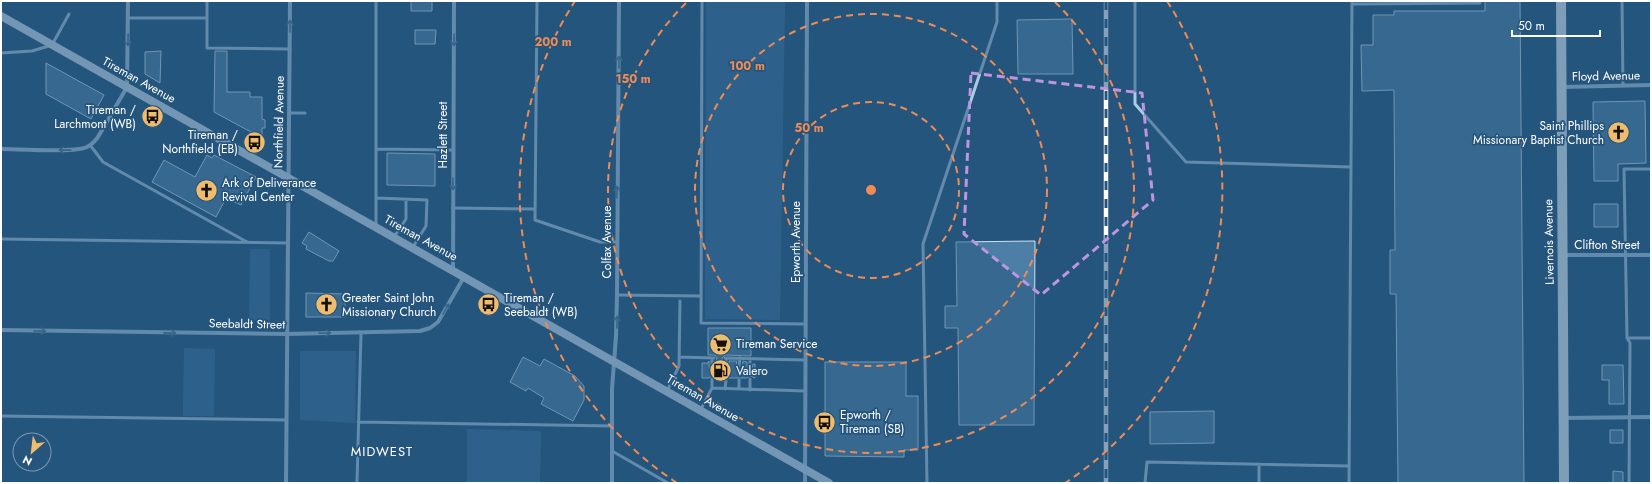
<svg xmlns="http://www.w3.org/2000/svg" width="1652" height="484" font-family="Jost,sans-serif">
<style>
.green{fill:#386f9b}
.building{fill:#4d7fa6;stroke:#cde3f4}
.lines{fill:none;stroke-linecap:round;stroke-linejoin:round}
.lane{stroke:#aacbe5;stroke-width:3}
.street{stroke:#aacbe5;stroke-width:4}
.secondary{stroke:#d3e5f5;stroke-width:8}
.primary{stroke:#eaf3fd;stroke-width:10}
.rail-casing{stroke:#fff;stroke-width:4.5}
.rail{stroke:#25557d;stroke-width:3;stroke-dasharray:9;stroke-linecap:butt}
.oneway{stroke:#4d789c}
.marked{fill:none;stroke:#bd96df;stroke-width:3;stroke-dasharray:8 5;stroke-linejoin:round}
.ring{fill:none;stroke:#ef8b55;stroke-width:2;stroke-dasharray:7 5}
.labels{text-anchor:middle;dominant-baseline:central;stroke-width:3.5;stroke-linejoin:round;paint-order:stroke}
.street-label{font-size:12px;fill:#fff;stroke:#25557d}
.poi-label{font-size:12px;fill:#fff;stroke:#25557d;text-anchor:start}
.neighbourhood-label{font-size:13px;letter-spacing:1px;fill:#fff;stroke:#25557d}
.centre{fill:#ef8b55;stroke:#25557d;stroke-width:2}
.ring-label{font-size:12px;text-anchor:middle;font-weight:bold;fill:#ef8b55;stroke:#25557d;stroke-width:3.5;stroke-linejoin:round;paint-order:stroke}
</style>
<rect width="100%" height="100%" fill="#25557d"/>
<path class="green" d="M 706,1 L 785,1 L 780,320 L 705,319 Z
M 250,249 L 270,249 L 270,320 L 249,320 Z
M 184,348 L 215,349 L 214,416 L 183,416 Z
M 300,351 L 356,351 L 355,423 L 300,420 Z
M 467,429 L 541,431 L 540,483 L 467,483 Z"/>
<path class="building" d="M 411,1 L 432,1 L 432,11 L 411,11 Z
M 1485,1 L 1520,1 L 1524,483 L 1398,483 L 1396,294 L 1390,294 L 1390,250 L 1395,250 L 1394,90 L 1362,91 L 1361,45 L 1373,45 L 1373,15 L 1394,15 L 1394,11 L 1485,11 Z
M 1072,19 L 1073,74 L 1018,74 L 1017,20 Z
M 415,30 L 436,30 L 435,44 L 415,44 Z
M 161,51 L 160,83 L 145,74 L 145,52 Z
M 215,51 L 227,51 L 227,92 L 250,92 L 250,97 L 262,97 L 262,119 L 265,120 L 265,128 L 262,128 L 262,138 L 214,112 Z
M 46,63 L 104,95 L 91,119 L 46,94 Z
M 1645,101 L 1646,163 L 1618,164 L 1618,181 L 1594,181 L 1593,102 Z
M 387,153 L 435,154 L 435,186 L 387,185 Z
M 207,155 L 212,158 L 214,155 L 256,177 L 241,205 L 226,198 L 216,217 L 152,182 L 164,160 L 195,177 Z
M 1594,204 L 1618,204 L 1618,227 L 1594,227 Z
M 309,232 L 339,251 L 333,261 L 329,261 L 306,249 L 307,246 L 302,243 Z
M 1035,241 L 1034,425 L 959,425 L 958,328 L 945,328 L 945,306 L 957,306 L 956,242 Z
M 306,293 L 345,294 L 345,317 L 306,317 Z
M 708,328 L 751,328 L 751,356 L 725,355 L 722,358 L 723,366 L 726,368 L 729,366 L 729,361 L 737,361 L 736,367 L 739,369 L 742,367 L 743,361 L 747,362 L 747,367 L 750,369 L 752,368 L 753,364 L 755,364 L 755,378 L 750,376 L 747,378 L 715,378 L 712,376 L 709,378 L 702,378 L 702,363 L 708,363 L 709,361 L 709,367 L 713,369 L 717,358 L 715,355 L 708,355 Z
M 523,357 L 540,366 L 544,359 L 575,376 L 584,386 L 584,400 L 573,421 L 541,404 L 544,398 L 528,388 L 526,391 L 510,382 Z
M 825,362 L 906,362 L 906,396 L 918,396 L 918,450 L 904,450 L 904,457 L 825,456 Z
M 1602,365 L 1623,365 L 1624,404 L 1609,404 L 1609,380 L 1602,380 Z
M 1214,411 L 1214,443 L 1150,444 L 1150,412 Z
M 1610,430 L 1623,430 L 1623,443 L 1610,443 Z
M 1613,471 L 1623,472 L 1623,483 L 1613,483 Z"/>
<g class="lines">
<path class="lane" d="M 207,1 L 207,48 L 290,49
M 376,1 L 376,227
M 537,1 L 535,220 L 600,242 L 617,242
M 702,1 L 701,323 L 805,324
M 1135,1 L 1135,104 L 1186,162 L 1350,167
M 1622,1 L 1623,85
M 1352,4 L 1480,3 L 1480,1
M 128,18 L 207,18
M 1,53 L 32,51 L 52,45 L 69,14
M 289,113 L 305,113
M 90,145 L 103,162 L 247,242
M 376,149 L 453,150
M 376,198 L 427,200 L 426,226 L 413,247
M 453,208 L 534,209
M 394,237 L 406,219 L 406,199
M 1,239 L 287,243
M 617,295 L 700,296
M 1627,338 L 1651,338
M 679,357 L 714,358
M 712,358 L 712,366
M 725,358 L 805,360
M 726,365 L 726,358
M 739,366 L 740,358
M 750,366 L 750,359
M 712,388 L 805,391
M 725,389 L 726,380
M 739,389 L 739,380
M 750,390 L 750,379
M 667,391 L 679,366 L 680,301
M 701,409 L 712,388 L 712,379
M 1,416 L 286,420
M 358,422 L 612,426
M 612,451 L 668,483
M 1259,464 L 1259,483
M 357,483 L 361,333
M 927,483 L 923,244 L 997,22 L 997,1
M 1145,483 L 1147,462 L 1349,466
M 1349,483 L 1352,1
M 1629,483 L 1630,343 L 1627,338 L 1624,169 L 1651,169"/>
<path class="street" d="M 1562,87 L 1651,85
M 1,149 C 17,149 75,153 87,147 C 91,145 95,141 98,137 L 127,87 L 128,1
M 1563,255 L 1651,255
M 453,270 L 454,1
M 1,330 L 286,334 L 420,331 L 430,328 L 438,322 L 464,277
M 1564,418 L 1651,417
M 286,483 L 290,1
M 612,483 L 612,389 L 616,336 L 617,295 L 619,1
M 805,483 L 807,1"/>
<path class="secondary" d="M 1,16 L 829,483"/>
<path class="primary" d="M 1561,1 L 1564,483"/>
<defs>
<path id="rail" d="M 1106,1 L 1106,483"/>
</defs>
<use href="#rail" class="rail-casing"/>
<use href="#rail" class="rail"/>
</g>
<defs><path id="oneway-shaft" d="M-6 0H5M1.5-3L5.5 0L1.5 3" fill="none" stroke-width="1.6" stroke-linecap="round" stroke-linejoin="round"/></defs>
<g class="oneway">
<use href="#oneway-shaft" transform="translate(290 26) rotate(-90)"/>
<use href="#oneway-shaft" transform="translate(128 40) rotate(91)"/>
<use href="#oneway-shaft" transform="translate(454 40) rotate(91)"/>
<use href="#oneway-shaft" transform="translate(619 62) rotate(-89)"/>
<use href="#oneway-shaft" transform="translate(65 150) rotate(-179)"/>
<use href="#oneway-shaft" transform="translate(453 184) rotate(89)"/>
<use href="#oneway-shaft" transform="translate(617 192) rotate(-89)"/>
<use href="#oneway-shaft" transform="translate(446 309) rotate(-60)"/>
<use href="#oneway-shaft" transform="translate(617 322) rotate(-89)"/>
<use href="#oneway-shaft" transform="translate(40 331) rotate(1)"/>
<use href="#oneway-shaft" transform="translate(170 333) rotate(1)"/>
<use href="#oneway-shaft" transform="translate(325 333) rotate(-1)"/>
</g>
<path d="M0 0H1652V484H0ZM 971,73 L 1142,93 L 1153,200 L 1041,295 L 964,234 Z" fill="#25557d" fill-opacity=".55" fill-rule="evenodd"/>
<path class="marked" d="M 971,73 L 1142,93 L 1153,200 L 1041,295 L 964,234 Z"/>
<g class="ring">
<circle cx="871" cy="190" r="88"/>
<circle cx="871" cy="190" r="176"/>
<path d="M1055 2A263 263 0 1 1 687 2"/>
<path d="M677 483A351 351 0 0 1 575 1M1167 1A351 351 0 0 1 1065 483"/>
</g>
<defs>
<symbol id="bus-disc" viewBox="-11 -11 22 22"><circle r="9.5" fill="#efbc6e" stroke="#25557d"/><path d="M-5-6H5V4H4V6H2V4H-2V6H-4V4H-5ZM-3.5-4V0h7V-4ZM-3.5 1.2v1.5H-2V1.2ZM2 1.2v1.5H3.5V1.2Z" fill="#111"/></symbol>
<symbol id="church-disc" viewBox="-11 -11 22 22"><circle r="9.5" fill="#efbc6e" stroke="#25557d"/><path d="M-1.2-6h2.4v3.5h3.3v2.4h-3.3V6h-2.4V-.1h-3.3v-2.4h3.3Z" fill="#111"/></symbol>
<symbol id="supermarket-disc" viewBox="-11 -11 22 22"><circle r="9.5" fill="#efbc6e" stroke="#25557d"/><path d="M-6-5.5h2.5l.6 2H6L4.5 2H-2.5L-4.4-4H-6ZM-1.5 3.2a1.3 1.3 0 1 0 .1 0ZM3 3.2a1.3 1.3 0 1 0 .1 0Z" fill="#111"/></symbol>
<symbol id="fuel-disc" viewBox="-11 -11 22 22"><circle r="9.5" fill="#efbc6e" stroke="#25557d"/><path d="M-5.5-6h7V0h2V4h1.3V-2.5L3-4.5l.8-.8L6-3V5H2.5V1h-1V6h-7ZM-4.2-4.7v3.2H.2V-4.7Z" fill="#111"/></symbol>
</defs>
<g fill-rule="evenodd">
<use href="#bus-disc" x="140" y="104" width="25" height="25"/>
<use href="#church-disc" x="1606" y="120" width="25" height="25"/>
<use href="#bus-disc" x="242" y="130" width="25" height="25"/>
<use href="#church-disc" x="194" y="178" width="25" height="25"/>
<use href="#church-disc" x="314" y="292" width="25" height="25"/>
<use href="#bus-disc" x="476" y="292" width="25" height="25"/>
<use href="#supermarket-disc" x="708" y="332" width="25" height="25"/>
<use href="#fuel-disc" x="708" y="358" width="25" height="25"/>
<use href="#bus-disc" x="812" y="410" width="25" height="25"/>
</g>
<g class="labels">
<g class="street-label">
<text transform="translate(1606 76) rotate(-1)">Floyd Avenue</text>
<text transform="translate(139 80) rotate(29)">Tireman Avenue</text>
<text transform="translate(279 122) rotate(-89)">Northfield Avenue</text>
<text transform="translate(443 135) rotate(-90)">Hazlett Street</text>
<text transform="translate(421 238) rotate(29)">Tireman Avenue</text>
<text transform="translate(607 242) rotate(-90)">Colfax Avenue</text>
<text transform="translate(796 242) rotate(-90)">Epworth Avenue</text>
<text transform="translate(1549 242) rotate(-91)">Livernois Avenue</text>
<text x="1607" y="245">Clifton Street</text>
<text transform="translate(247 324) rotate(1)">Seebaldt Street</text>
<text transform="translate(703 398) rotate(30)">Tireman Avenue</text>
</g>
<g class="poi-label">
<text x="136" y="110" text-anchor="end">Tireman /<tspan x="136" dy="14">Larchmont (WB)</tspan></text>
<text x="1604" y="126" text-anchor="end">Saint Phillips<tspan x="1604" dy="14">Missionary Baptist Church</tspan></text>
<text x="238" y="135" text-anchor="end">Tireman /<tspan x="238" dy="14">Northfield (EB)</tspan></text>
<text x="222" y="183">Ark of Deliverance<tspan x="222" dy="14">Revival Center</tspan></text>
<text x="342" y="298">Greater Saint John<tspan x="342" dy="14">Missionary Church</tspan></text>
<text x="504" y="298">Tireman /<tspan x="504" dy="14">Seebaldt (WB)</tspan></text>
<text x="736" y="344">Tireman Service</text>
<text x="736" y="371">Valero</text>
<text x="840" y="415">Epworth /<tspan x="840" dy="14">Tireman (SB)</tspan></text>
</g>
<g class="neighbourhood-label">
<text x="382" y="451">MIDWEST</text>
</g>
</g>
<circle cx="871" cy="190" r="6" class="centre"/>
<g class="ring-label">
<text x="553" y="46">200 m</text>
<text x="747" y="70">100 m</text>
<text x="633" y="83">150 m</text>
<text x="809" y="132">50 m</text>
</g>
<rect width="1652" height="484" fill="none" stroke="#ffffff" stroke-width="4"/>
<g transform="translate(32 452) rotate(208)"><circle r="19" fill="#25557d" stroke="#7c99b1"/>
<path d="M0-3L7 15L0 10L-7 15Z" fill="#efbc6e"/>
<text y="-6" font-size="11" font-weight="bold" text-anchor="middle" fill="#ffffff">N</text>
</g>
<path d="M1512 30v6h88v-6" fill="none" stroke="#ffffff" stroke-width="2"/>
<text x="1518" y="30" font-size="12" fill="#ffffff" stroke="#25557d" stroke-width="3" paint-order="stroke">50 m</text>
</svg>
